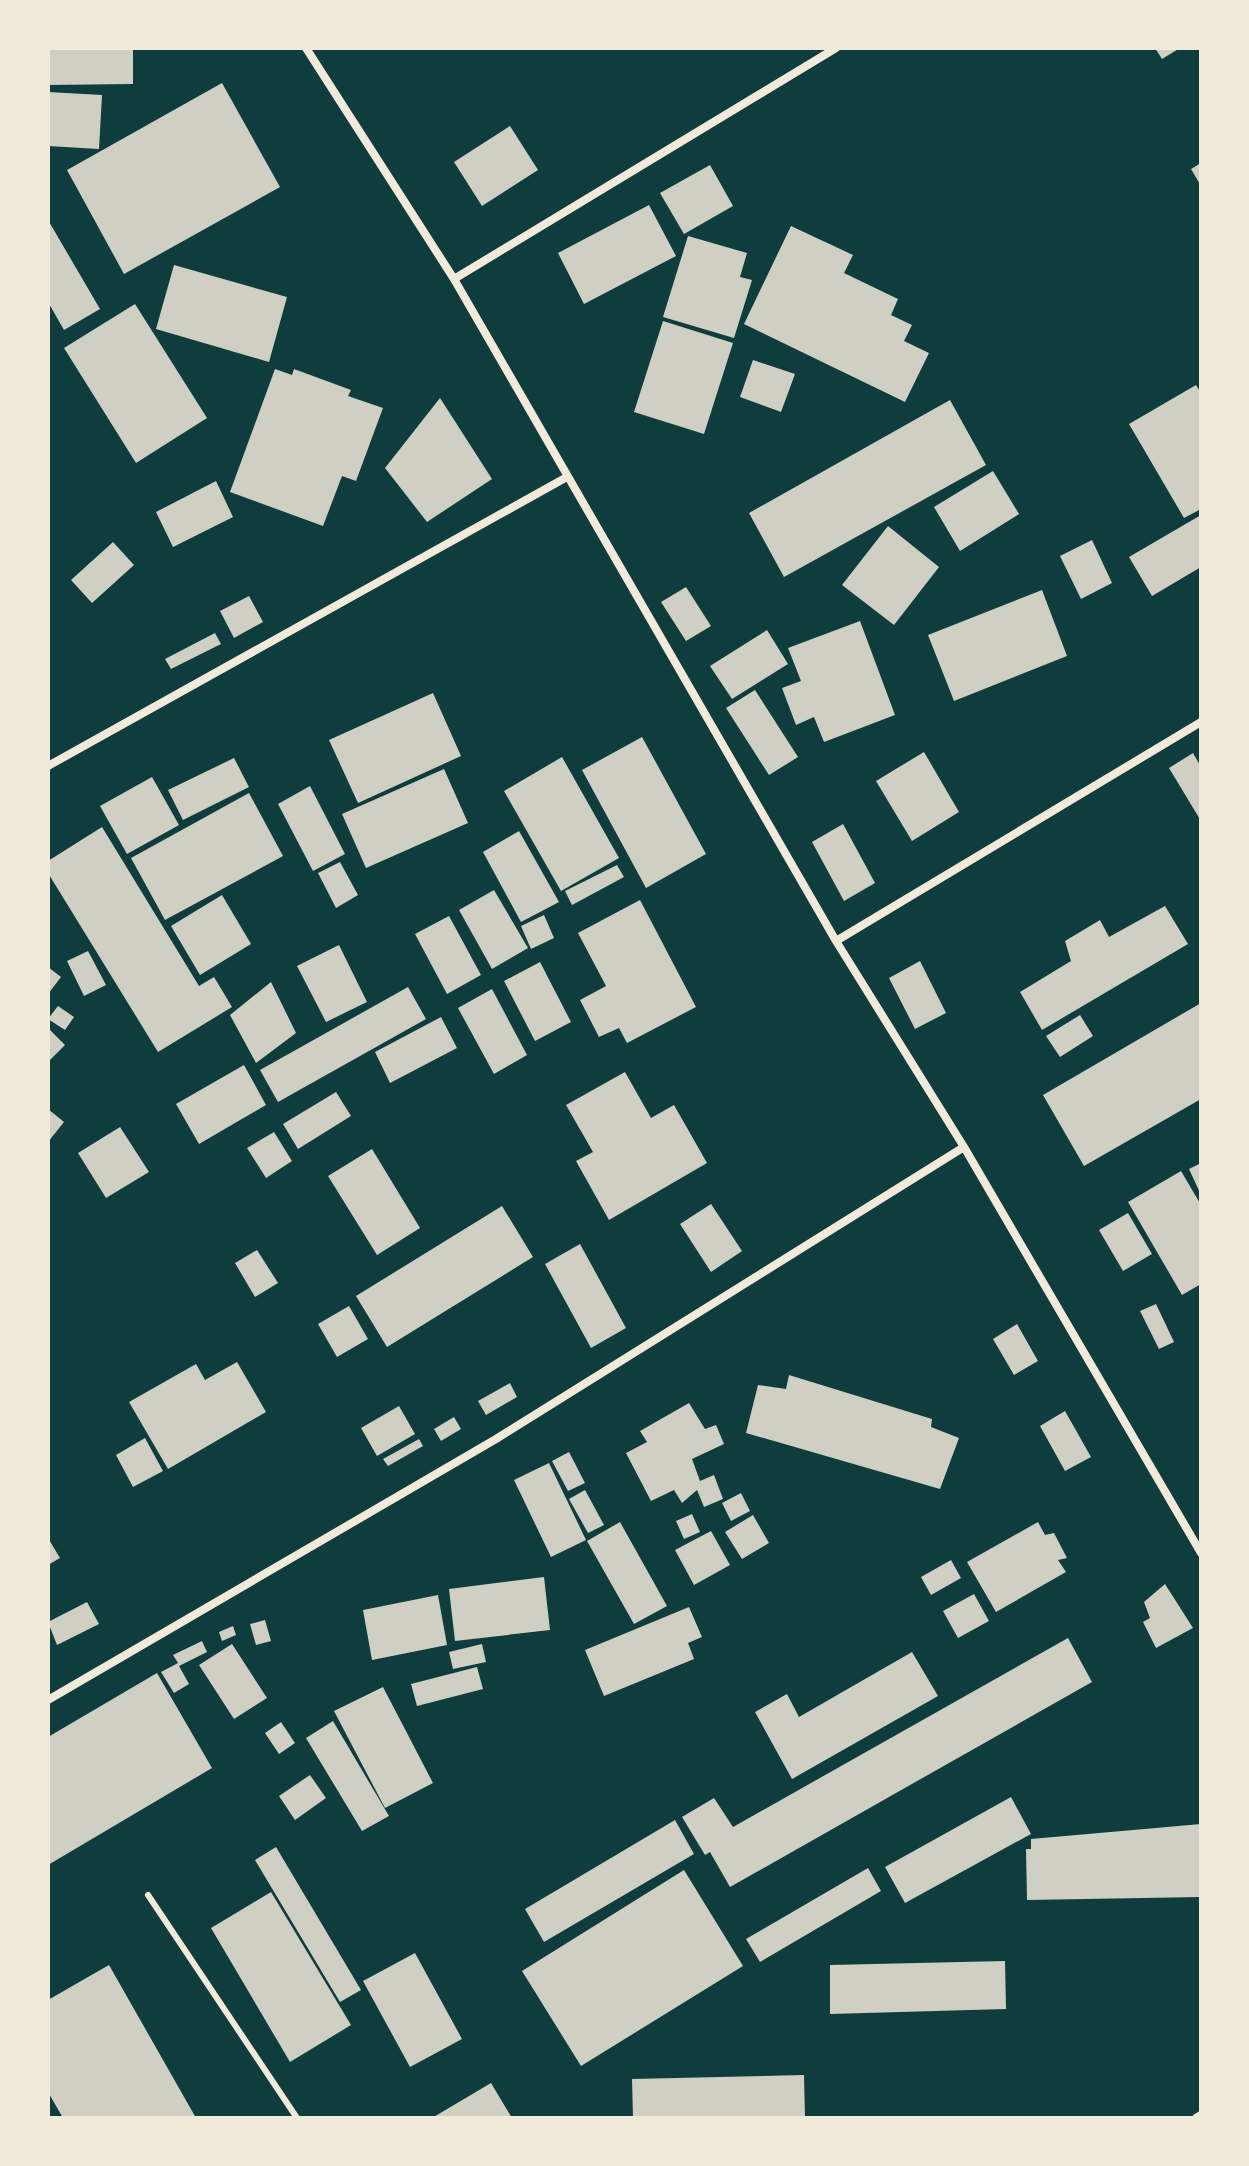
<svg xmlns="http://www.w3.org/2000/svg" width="1249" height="2166" font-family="Cabin,sans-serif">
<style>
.building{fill:#cfcfc3}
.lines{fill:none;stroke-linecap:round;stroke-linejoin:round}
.service{stroke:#f1e9da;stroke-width:6}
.minor{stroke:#f1e9da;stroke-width:8}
</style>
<rect width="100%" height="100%" fill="#0f3d3e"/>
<path class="building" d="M 48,48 L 133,48 L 133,84 L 48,85 Z
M 1155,48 L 1180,48 L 1162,59 Z
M 222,83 L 280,187 L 124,274 L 67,170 Z
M 48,92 L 102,95 L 99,149 L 48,146 Z
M 510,126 L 538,170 L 482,206 L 454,162 Z
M 1201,163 L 1201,186 L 1191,169 Z
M 710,165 L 733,206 L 684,234 L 660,193 Z
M 649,205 L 676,256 L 584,304 L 558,253 Z
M 48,220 L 100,309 L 64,330 L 48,302 Z
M 791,226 L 853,255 L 844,273 L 898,299 L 891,315 L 912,325 L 904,341 L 929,353 L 905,402 L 744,324 Z
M 688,236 L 747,253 L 740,277 L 752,280 L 734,338 L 663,317 Z
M 174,265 L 287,297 L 269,362 L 156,329 Z
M 135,304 L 207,418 L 136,463 L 64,348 Z
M 663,321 L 733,343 L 704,434 L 634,412 Z
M 753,360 L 795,374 L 781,412 L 740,397 Z
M 275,369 L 292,375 L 294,369 L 351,390 L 348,396 L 383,408 L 356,481 L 342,476 L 323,526 L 230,492 Z
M 1196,385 L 1201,393 L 1201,509 L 1184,518 L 1129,424 Z
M 440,398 L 492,479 L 427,522 L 385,468 Z
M 950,400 L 986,465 L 784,577 L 749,513 Z
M 993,471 L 1019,514 L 960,551 L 934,507 Z
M 216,481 L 233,517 L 173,547 L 156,512 Z
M 1201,515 L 1201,567 L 1152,596 L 1129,557 Z
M 888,526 L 939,567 L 894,625 L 842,585 Z
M 1092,540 L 1112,583 L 1081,599 L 1060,556 Z
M 113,542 L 134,565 L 92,603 L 71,580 Z
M 686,587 L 711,626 L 686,641 L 661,602 Z
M 1042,590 L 1067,656 L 954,701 L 928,635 Z
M 249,596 L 263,622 L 234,638 L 220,611 Z
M 860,621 L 895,715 L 824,742 L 814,717 L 796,725 L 782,688 L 801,681 L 788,648 Z
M 767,630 L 788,664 L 732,699 L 710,666 Z
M 215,633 L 221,644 L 171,669 L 165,659 Z
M 755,690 L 798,757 L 769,775 L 726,708 Z
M 433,693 L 461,756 L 358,803 L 329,740 Z
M 642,737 L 706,854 L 646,888 L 582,770 Z
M 924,752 L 959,812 L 912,841 L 876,781 Z
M 1193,753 L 1201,767 L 1201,821 L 1169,768 Z
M 562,757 L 619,858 L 561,891 L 504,791 Z
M 234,758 L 249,787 L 183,820 L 168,790 Z
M 444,769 L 468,823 L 366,868 L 342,814 Z
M 152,777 L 179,825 L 127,854 L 100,806 Z
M 310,786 L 345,854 L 313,871 L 278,804 Z
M 249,793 L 283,856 L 165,920 L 131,858 Z
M 843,824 L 875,883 L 844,901 L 812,842 Z
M 102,827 L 199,986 L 214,977 L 232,1007 L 158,1052 L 48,873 L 48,861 Z
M 519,831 L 559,902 L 521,922 L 483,852 Z
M 340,862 L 358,895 L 336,908 L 318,873 Z
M 617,865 L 624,877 L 572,905 L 565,891 Z
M 494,890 L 528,948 L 492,969 L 459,910 Z
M 222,895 L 251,944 L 200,975 L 171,926 Z
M 640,900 L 696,1007 L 627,1043 L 619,1028 L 599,1037 L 580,1000 L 606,986 L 578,933 Z
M 1165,906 L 1188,944 L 1042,1030 L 1020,992 L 1071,961 L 1065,941 L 1100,920 L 1109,937 Z
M 544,915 L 554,938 L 531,949 L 521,926 Z
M 449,916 L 481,975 L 447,994 L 415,934 Z
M 339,945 L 367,1002 L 326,1022 L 297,966 Z
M 88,951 L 106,985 L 84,996 L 67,961 Z
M 920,961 L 946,1013 L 915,1029 L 889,978 Z
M 540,962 L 571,1022 L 535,1041 L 504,981 Z
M 48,967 L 61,977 L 48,994 Z
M 271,982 L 296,1033 L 256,1063 L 230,1015 Z
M 408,987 L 426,1019 L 278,1102 L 260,1070 Z
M 492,989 L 527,1055 L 494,1074 L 458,1008 Z
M 1201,1003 L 1201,1099 L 1084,1166 L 1043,1095 Z
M 58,1006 L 74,1017 L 65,1030 L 48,1019 Z
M 1080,1015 L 1093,1036 L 1060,1057 L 1046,1036 Z
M 441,1017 L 457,1048 L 390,1083 L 375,1052 Z
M 48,1028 L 65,1045 L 48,1062 Z
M 244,1065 L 266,1105 L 199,1144 L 176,1104 Z
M 625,1072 L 651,1118 L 674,1105 L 707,1163 L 609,1220 L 576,1161 L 593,1152 L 566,1105 Z
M 336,1092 L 351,1116 L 298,1149 L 283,1124 Z
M 48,1109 L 64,1122 L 48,1142 Z
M 120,1127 L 149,1172 L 106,1198 L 78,1153 Z
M 274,1132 L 292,1161 L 266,1178 L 247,1148 Z
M 372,1149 L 420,1228 L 377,1255 L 328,1176 Z
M 1201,1163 L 1201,1195 L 1189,1169 Z
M 1181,1171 L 1201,1205 L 1201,1284 L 1182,1295 L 1128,1202 Z
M 711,1204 L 742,1251 L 711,1272 L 680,1224 Z
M 502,1206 L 533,1257 L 387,1347 L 356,1296 Z
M 1128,1213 L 1152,1254 L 1123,1271 L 1099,1230 Z
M 580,1244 L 626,1328 L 591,1348 L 545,1264 Z
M 257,1250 L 278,1283 L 255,1297 L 235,1263 Z
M 1156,1304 L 1174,1342 L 1159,1349 L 1140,1311 Z
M 349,1306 L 368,1339 L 337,1357 L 318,1324 Z
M 1017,1324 L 1038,1361 L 1014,1375 L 993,1339 Z
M 237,1362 L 266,1412 L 168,1469 L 129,1402 L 196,1364 L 205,1380 Z
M 789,1375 L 932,1419 L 931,1427 L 959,1438 L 940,1489 L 746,1433 L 758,1385 L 786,1389 Z
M 510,1383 L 517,1397 L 486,1415 L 478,1401 Z
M 689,1403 L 705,1429 L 716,1425 L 724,1444 L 692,1459 L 700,1481 L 714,1475 L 723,1499 L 704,1507 L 697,1490 L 682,1503 L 674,1490 L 651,1501 L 626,1453 L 647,1442 L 640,1431 Z
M 399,1406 L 415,1434 L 377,1456 L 361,1428 Z
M 1065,1411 L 1091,1457 L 1065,1471 L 1040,1426 Z
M 454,1417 L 461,1429 L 441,1441 L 434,1429 Z
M 145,1438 L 163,1471 L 133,1487 L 116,1455 Z
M 419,1439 L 423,1446 L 388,1466 L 383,1459 Z
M 569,1452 L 585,1483 L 568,1491 L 552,1461 Z
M 549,1463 L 586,1540 L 551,1557 L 514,1480 Z
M 585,1490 L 604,1525 L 588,1533 L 569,1499 Z
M 741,1493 L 750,1511 L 731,1521 L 722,1503 Z
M 692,1514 L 700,1532 L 684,1539 L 676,1521 Z
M 753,1515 L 769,1543 L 742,1559 L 725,1532 Z
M 620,1522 L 667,1606 L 634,1624 L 587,1541 Z
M 1038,1522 L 1045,1535 L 1054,1533 L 1067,1558 L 1058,1560 L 1066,1572 L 996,1612 L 967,1562 Z
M 711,1531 L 730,1565 L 694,1585 L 675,1550 Z
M 48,1538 L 60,1558 L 48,1565 Z
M 951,1560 L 961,1578 L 931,1595 L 921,1577 Z
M 544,1577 L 550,1630 L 455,1641 L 449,1589 Z
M 1165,1584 L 1193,1628 L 1156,1648 L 1143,1622 L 1150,1618 L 1144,1602 Z
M 974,1594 L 989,1621 L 958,1638 L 943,1611 Z
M 438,1595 L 447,1645 L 372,1660 L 363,1610 Z
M 87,1602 L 99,1624 L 57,1645 L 48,1622 Z
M 689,1607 L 702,1637 L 688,1643 L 694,1659 L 604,1696 L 585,1650 Z
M 265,1620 L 271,1641 L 256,1645 L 250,1624 Z
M 233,1626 L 236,1635 L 222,1641 L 219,1632 Z
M 1068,1638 L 1092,1682 L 730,1887 L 710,1852 L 705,1855 L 682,1817 L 714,1798 L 733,1827 Z
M 202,1641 L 207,1652 L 179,1666 L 189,1684 L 174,1693 L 161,1672 L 178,1663 L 173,1655 Z
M 232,1644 L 267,1698 L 234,1719 L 199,1665 Z
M 482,1644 L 486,1662 L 453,1669 L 449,1652 Z
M 912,1652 L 938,1696 L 792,1779 L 755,1712 L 787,1694 L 799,1717 Z
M 477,1667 L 483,1689 L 417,1706 L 411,1684 Z
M 157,1673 L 212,1768 L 48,1865 L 48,1737 Z
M 383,1687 L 433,1783 L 385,1808 L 334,1711 Z
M 333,1721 L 389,1816 L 362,1831 L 306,1738 Z
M 281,1722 L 295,1743 L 279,1754 L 265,1733 Z
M 310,1775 L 326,1798 L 295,1820 L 279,1796 Z
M 1011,1797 L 1031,1834 L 905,1903 L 885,1867 Z
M 675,1820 L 694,1854 L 544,1942 L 525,1909 Z
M 1201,1824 L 1201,1897 L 1027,1900 L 1026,1849 L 1031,1849 L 1031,1839 Z
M 276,1847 L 361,1990 L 340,2002 L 255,1860 Z
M 868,1868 L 881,1891 L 760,1962 L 746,1939 Z
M 684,1870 L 743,1966 L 581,2066 L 522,1971 Z
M 271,1892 L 351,2025 L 290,2062 L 211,1928 Z
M 415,1953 L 462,2039 L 410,2067 L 363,1981 Z
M 1005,1961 L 1006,2009 L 830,2014 L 830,1965 Z
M 109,1965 L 196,2118 L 63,2118 L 48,2092 L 48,2000 Z
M 804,2075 L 805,2118 L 633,2118 L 632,2079 Z
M 491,2083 L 512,2118 L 432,2118 Z"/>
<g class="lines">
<path class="service" d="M 148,1895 L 297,2118"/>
<path class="minor" d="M 306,48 L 454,279 L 836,941 L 964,1147 L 1201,1553
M 454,279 L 836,48
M 48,766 L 567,477
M 836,941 L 1201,722
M 48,1700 L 496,1439 L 964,1147
M 1196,2118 L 1201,2115"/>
</g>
<rect width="1249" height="2166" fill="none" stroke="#f1e9da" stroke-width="100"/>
</svg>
